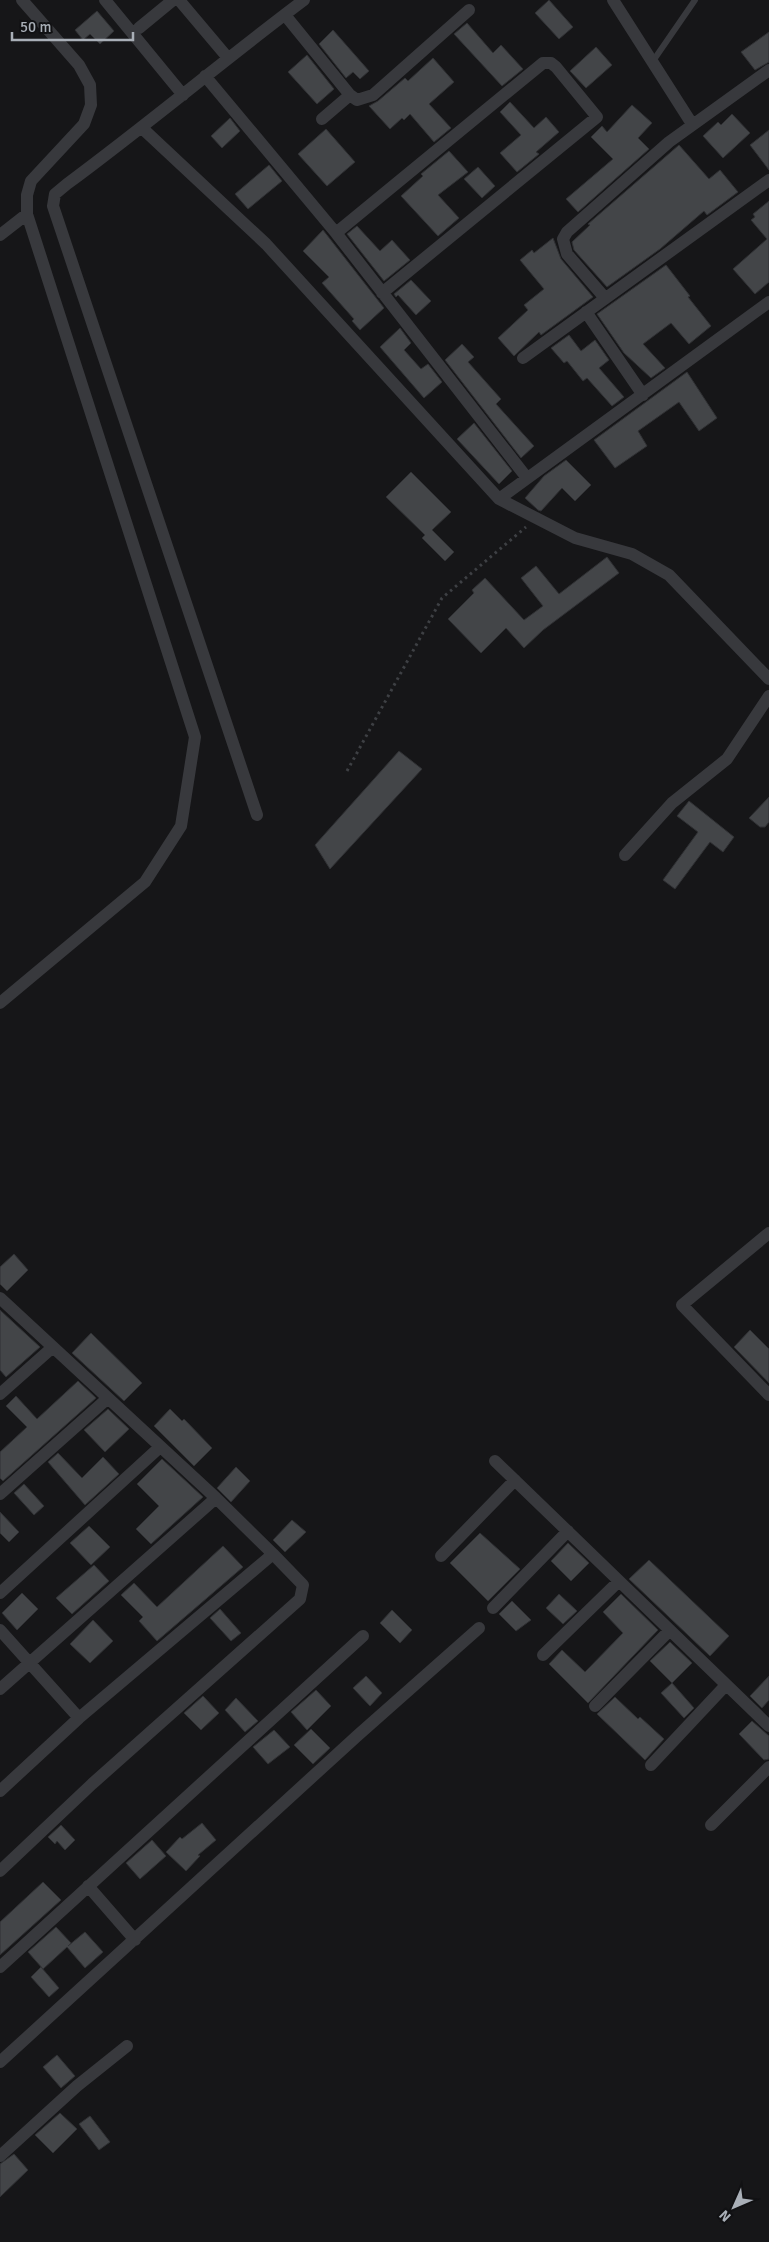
<svg xmlns="http://www.w3.org/2000/svg" width="769" height="2242" font-family="Signika,sans-serif">
<style>
.building{fill:#434548;stroke:#303134}
.lines{fill:none;stroke-linecap:round;stroke-linejoin:round}
.path{stroke:#3e4044;stroke-width:3;stroke-dasharray:2.5 4;stroke-linecap:butt}
.service{stroke:#38393d;stroke-width:6}
.minor{stroke:#38393d;stroke-width:12}
</style>
<rect width="100%" height="100%" fill="#161618"/>
<path class="building" d="M 549,0 L 573,27 L 559,39 L 535,13 Z
M 97,11 L 114,31 L 100,44 L 90,34 L 83,40 L 75,30 Z
M 467,23 L 493,53 L 501,45 L 523,69 L 502,86 L 454,34 Z
M 333,30 L 369,71 L 360,79 L 353,72 L 346,78 L 319,44 Z
M 769,32 L 769,62 L 755,70 L 741,52 Z
M 596,47 L 612,65 L 586,88 L 570,71 Z
M 307,55 L 334,89 L 317,104 L 288,72 Z
M 433,58 L 454,82 L 429,104 L 451,128 L 434,142 L 410,114 L 404,120 L 402,118 L 390,129 L 369,106 L 378,101 L 405,78 L 408,81 Z
M 510,102 L 534,128 L 546,117 L 559,132 L 536,152 L 539,154 L 517,172 L 500,153 L 521,135 L 500,112 Z
M 632,105 L 652,123 L 638,138 L 649,149 L 578,212 L 566,199 L 613,159 L 591,137 L 602,126 L 607,132 Z
M 732,114 L 750,133 L 723,158 L 703,136 L 718,122 L 721,125 Z
M 230,118 L 240,131 L 222,148 L 211,136 Z
M 326,129 L 355,162 L 327,186 L 298,154 Z
M 769,130 L 769,170 L 750,145 Z
M 679,145 L 709,179 L 720,170 L 738,192 L 707,215 L 704,211 L 660,249 L 607,287 L 574,250 L 572,242 L 590,225 L 588,224 Z
M 449,151 L 468,172 L 438,195 L 459,218 L 438,236 L 401,196 L 423,176 L 421,174 Z
M 269,165 L 282,181 L 248,209 L 235,194 Z
M 478,167 L 495,186 L 482,198 L 464,179 Z
M 769,201 L 769,282 L 755,294 L 733,269 L 767,239 L 751,220 L 755,217 L 753,214 Z
M 357,226 L 380,251 L 392,240 L 410,260 L 384,281 L 347,234 Z
M 323,230 L 384,308 L 360,330 L 352,321 L 354,319 L 322,283 L 329,277 L 303,251 Z
M 553,238 L 561,259 L 593,297 L 541,335 L 539,332 L 514,356 L 498,338 L 528,310 L 524,305 L 544,289 L 520,260 L 532,250 L 534,253 Z
M 666,265 L 690,296 L 688,297 L 711,326 L 689,344 L 671,323 L 643,344 L 665,368 L 651,378 L 624,353 L 597,314 Z
M 411,280 L 431,301 L 416,315 L 398,295 L 396,297 L 394,294 Z
M 400,328 L 411,343 L 404,350 L 421,369 L 428,364 L 442,382 L 424,398 L 380,347 Z
M 569,335 L 581,351 L 595,340 L 609,360 L 599,368 L 624,397 L 612,406 L 587,378 L 583,381 L 567,361 L 564,363 L 551,348 Z
M 462,344 L 474,357 L 468,362 L 501,399 L 496,404 L 534,446 L 521,458 L 445,360 Z
M 687,372 L 717,418 L 699,431 L 679,402 L 638,431 L 647,446 L 615,468 L 594,440 Z
M 474,423 L 512,471 L 499,484 L 457,439 Z
M 566,460 L 591,485 L 575,501 L 562,488 L 541,511 L 538,510 L 525,498 L 544,476 Z
M 411,472 L 451,512 L 432,530 L 454,552 L 445,561 L 422,538 L 425,535 L 386,497 Z
M 607,557 L 619,573 L 543,630 L 524,648 L 506,628 L 481,653 L 448,619 L 474,593 L 472,590 L 485,578 L 524,620 L 543,606 L 521,578 L 536,566 L 559,594 Z
M 399,751 L 422,769 L 330,869 L 315,845 Z
M 769,797 L 769,822 L 765,827 L 760,827 L 749,818 Z
M 689,801 L 734,837 L 723,852 L 710,842 L 675,889 L 663,880 L 698,832 L 677,816 Z
M 14,1254 L 28,1270 L 7,1291 L 0,1284 L 0,1267 Z
M 0,1310 L 40,1347 L 6,1377 L 0,1370 Z
M 750,1330 L 769,1349 L 769,1383 L 734,1347 Z
M 91,1333 L 142,1383 L 124,1401 L 72,1353 Z
M 78,1381 L 96,1398 L 3,1481 L 0,1478 L 0,1452 L 27,1427 L 6,1406 L 16,1396 L 37,1419 Z
M 108,1409 L 129,1429 L 105,1452 L 84,1430 Z
M 170,1409 L 182,1421 L 184,1419 L 212,1448 L 194,1466 L 154,1426 Z
M 58,1453 L 82,1478 L 103,1457 L 119,1474 L 85,1505 L 48,1462 Z
M 162,1459 L 203,1497 L 151,1544 L 136,1529 L 159,1506 L 137,1484 Z
M 236,1467 L 250,1481 L 231,1502 L 217,1488 Z
M 24,1484 L 44,1506 L 34,1515 L 14,1493 Z
M 0,1512 L 19,1532 L 9,1542 L 0,1533 Z
M 292,1520 L 306,1532 L 285,1552 L 273,1540 Z
M 89,1526 L 110,1547 L 91,1565 L 70,1543 Z
M 480,1533 L 520,1569 L 488,1601 L 450,1563 Z
M 568,1543 L 589,1563 L 571,1581 L 551,1561 Z
M 223,1546 L 243,1567 L 157,1641 L 139,1621 L 143,1617 L 121,1595 L 134,1583 L 157,1607 Z
M 649,1560 L 729,1636 L 710,1656 L 629,1579 Z
M 94,1565 L 109,1581 L 72,1614 L 56,1598 Z
M 22,1593 L 38,1609 L 17,1630 L 2,1613 Z
M 559,1594 L 577,1611 L 563,1624 L 546,1608 Z
M 621,1594 L 658,1630 L 588,1703 L 549,1664 L 562,1650 L 585,1672 L 623,1633 L 603,1612 Z
M 512,1601 L 531,1620 L 516,1631 L 499,1614 Z
M 220,1609 L 241,1633 L 231,1641 L 210,1618 Z
M 392,1610 L 412,1630 L 400,1643 L 380,1623 Z
M 93,1620 L 113,1641 L 90,1663 L 70,1644 Z
M 670,1642 L 692,1663 L 672,1683 L 650,1661 Z
M 366,1676 L 382,1693 L 370,1706 L 353,1688 Z
M 769,1676 L 769,1700 L 762,1708 L 750,1696 Z
M 672,1683 L 694,1708 L 684,1718 L 661,1693 Z
M 316,1690 L 331,1706 L 307,1730 L 291,1712 Z
M 203,1696 L 219,1713 L 201,1730 L 184,1713 Z
M 615,1697 L 638,1719 L 640,1717 L 664,1739 L 645,1760 L 597,1714 Z
M 236,1698 L 258,1721 L 245,1732 L 225,1710 Z
M 752,1721 L 769,1736 L 769,1759 L 764,1760 L 739,1734 Z
M 311,1729 L 330,1748 L 313,1764 L 294,1745 Z
M 274,1730 L 290,1747 L 268,1764 L 253,1747 Z
M 202,1823 L 216,1840 L 198,1855 L 200,1856 L 186,1871 L 166,1852 L 180,1837 L 182,1839 Z
M 61,1825 L 75,1840 L 65,1850 L 57,1841 L 55,1844 L 48,1837 Z
M 152,1840 L 166,1856 L 140,1879 L 126,1863 Z
M 43,1882 L 61,1900 L 0,1955 L 0,1922 Z
M 56,1927 L 71,1943 L 68,1946 L 85,1932 L 103,1952 L 85,1968 L 67,1947 L 43,1969 L 28,1952 Z
M 41,1967 L 59,1988 L 49,1997 L 31,1977 Z
M 57,2055 L 75,2076 L 61,2088 L 43,2067 Z
M 60,2113 L 77,2129 L 53,2153 L 35,2135 Z
M 90,2116 L 110,2142 L 99,2150 L 79,2124 Z
M 14,2154 L 28,2170 L 0,2197 L 0,2164 Z"/>
<g class="lines">
<path class="path" d="M 347,771 L 442,598 L 526,527"/>
<path class="service" d="M 653,61 L 695,0"/>
<path class="minor" d="M 105,0 L 183,95
M 179,0 L 228,58
M 613,0 L 692,124
M 285,15 L 350,95 L 357,100 L 373,95 L 469,10
M 139,28 L 173,0
M 205,76 L 336,233 L 527,478
M 322,119 L 350,95
M 142,128 L 266,244 L 499,499 L 575,538 L 632,554 L 669,575 L 769,679
M 336,233 L 543,63 L 551,63 L 556,67 L 597,117 L 382,293
M 0,235 L 27,214
M 605,298 L 567,254 L 563,239 L 567,232 L 669,142 L 769,70
M 586,312 L 643,395
M 523,358 L 769,180
M 499,499 L 769,302
M 257,815 L 53,206 L 55,194 L 67,184 C 147,125 224,60 304,0
M 625,855 L 672,803 L 727,759 L 769,696
M 0,1003 L 145,882 L 181,826 L 195,737 L 27,214 L 27,195 L 31,181 L 84,124 L 91,105 L 90,85 L 79,65 L 22,0
M 769,1233 L 682,1305 L 769,1395
M 0,1298 L 216,1498 L 273,1554 L 79,1718 L 0,1791
M 0,1394 L 53,1347
M 495,1461 L 769,1726
M 0,1494 L 108,1398
M 441,1556 L 515,1480
M 0,1593 L 160,1447
M 493,1608 L 568,1531
M 0,1630 L 79,1718
M 543,1655 L 619,1581
M 0,1689 L 216,1498
M 595,1706 L 670,1630
M 651,1765 L 726,1685
M 711,1825 L 769,1767
M 0,1871 L 92,1784 L 300,1599 L 303,1585 L 273,1554
M 88,1886 L 135,1940
M 0,1967 L 363,1636
M 0,2062 L 357,1736 L 479,1628
M 0,2156 L 77,2086 L 127,2046"/>
</g>
<g transform="translate(734 2207) rotate(225)" stroke="#111113" stroke-width="4" paint-order="stroke">
<path d="M0-4L9 19L0 12L-9 19Z" fill="#a9afb7"/>
<text y="-8" font-size="14" font-weight="bold" text-anchor="middle" fill="#a9afb7">N</text>
</g>
<path d="M12 32v8h121v-8" fill="none" stroke="#a9afb7" stroke-width="2.5"/>
<text x="20" y="32" font-size="15" fill="#a9afb7" stroke="#111113" stroke-width="4" paint-order="stroke">50 m</text>
</svg>
